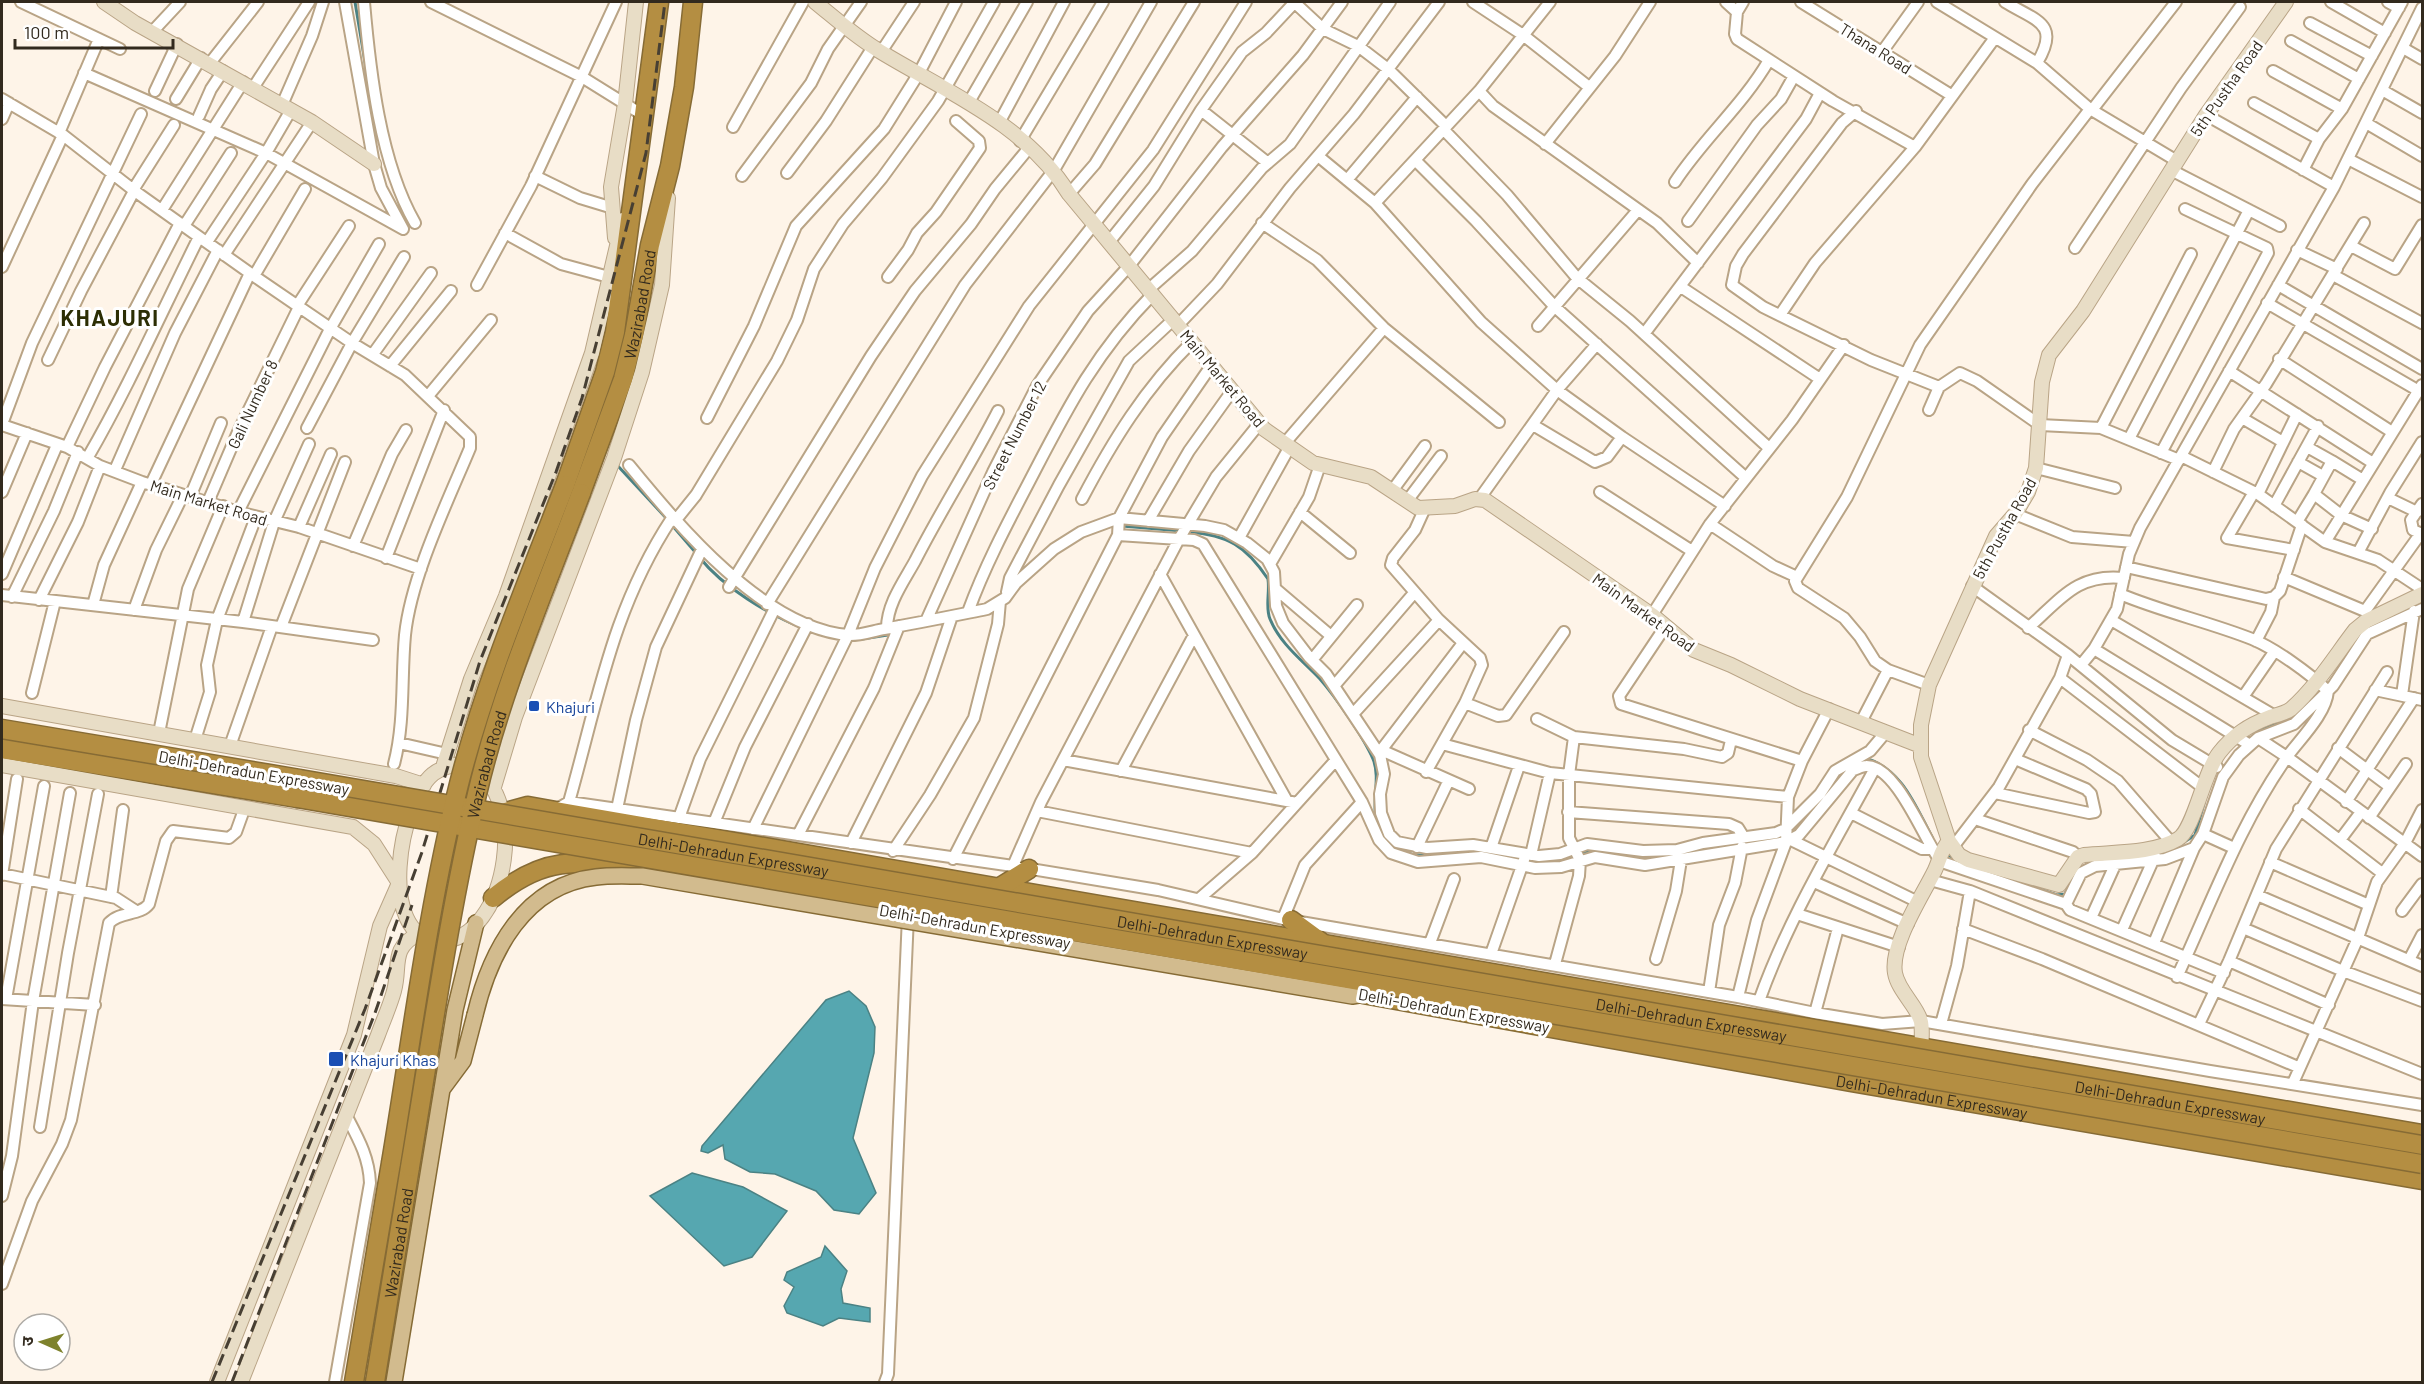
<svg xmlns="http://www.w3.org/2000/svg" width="2424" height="1384" font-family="Barlow,'Noto Sans Devanagari',sans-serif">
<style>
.water{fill:#56a7b0;stroke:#4b8284;stroke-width:1.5}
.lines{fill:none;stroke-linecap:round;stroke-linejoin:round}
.stream{stroke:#4b8284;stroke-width:3}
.street-casing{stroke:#b9a486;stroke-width:14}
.secondary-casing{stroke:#b9a486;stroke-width:16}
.primary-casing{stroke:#866b35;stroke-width:18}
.highway-casing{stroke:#866b35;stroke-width:21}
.street{stroke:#fff;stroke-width:10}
.secondary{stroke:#e8ddc6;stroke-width:14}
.primary{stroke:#d2bb8e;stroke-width:15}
.highway{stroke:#b48e42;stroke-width:18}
.rail{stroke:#473f33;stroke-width:3;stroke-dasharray:12 6;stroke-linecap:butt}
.primary-bridge-casing{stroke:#866b35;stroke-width:18;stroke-linecap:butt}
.highway-bridge-casing{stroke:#866b35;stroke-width:21;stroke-linecap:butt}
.primary-bridge{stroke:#d2bb8e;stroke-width:15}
.highway-bridge{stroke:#b48e42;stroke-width:18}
.transit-dot{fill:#1a4fb4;stroke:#fff;stroke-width:2}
.labels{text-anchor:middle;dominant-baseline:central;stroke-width:6;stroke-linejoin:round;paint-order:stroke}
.street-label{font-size:16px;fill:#322a1e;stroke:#fff}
.transit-label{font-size:16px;fill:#164399;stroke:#fff;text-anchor:start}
.district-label{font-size:22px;font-weight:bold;letter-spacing:1.5px;fill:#2c2e04;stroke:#fff}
</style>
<rect width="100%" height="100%" fill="#fef4e8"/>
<path class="water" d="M 849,991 L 866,1006 L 875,1027 L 874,1053 L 853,1138 L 876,1193 L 859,1214 L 834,1210 L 816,1191 L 775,1174 L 750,1172 L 725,1159 L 723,1145 L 708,1153 L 701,1151 L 702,1146 L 826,1000 Z
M 692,1173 L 743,1187 L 787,1211 L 752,1257 L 724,1266 L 650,1196 Z
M 825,1246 L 847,1271 L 841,1289 L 843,1303 L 870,1308 L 870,1322 L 839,1318 L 823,1326 L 787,1313 L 784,1306 L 794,1287 L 784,1280 L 787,1272 L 821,1257 Z"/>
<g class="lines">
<path class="stream" d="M 355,2 L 369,86
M 398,199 L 406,224
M 617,465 L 667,519
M 671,524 L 696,553
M 1122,526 L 1182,531
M 1188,532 C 1228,535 1246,546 1268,579 C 1270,593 1265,607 1270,619 C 1281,645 1302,660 1320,679 C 1335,696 1364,738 1373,759 C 1384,785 1361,822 1392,846 C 1411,861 1441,854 1463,851
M 700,558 C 723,587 769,615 803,628
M 2401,613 L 2422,601
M 2368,627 L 2390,618
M 818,633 L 837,638
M 862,639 L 894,634
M 2252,732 L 2284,722 L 2299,710
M 1865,758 C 1902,769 1915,805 1932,837
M 1836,783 L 1846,769
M 1789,833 L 1801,825
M 2178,846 L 2195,835 L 2204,803
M 1698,849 L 1715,846
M 1475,851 L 1504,856
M 1581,853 C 1596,847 1642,857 1663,857
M 1946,853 L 1957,861
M 1528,861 L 1551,862 L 1575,856
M 2003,877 L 2057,895 L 2065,894 L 2071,882"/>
<defs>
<path id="street" d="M 21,2 L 120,49
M 345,2 L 374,164 L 381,188 L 403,229
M 364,2 C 370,71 380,162 415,223
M 431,2 L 582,77 L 643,115
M 1294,2 L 1323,29 L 1358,46 L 1388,69 L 1446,126
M 1473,2 L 1523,35 L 1589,87
M 1726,2 L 1737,12
M 1801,2 L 1951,95
M 1937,2 L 2037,63 L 2090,109 L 2177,161
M 2005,2 C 2036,21 2061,23 2037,63
M 2331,2 L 2385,33
M 2388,2 L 2399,8
M 1737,12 L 1735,34 L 1737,39 L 1833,101 L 1915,147
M 1737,12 L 1743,2
M 2310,23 L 2372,56
M 152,32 L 180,2
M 2291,41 L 2359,79
M 2403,48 L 2422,59
M 879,51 L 885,46 L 914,2
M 1882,52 L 1918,2
M 210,63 L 258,2
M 2273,71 L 2342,109
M 84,73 L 266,153 L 403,229
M 253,88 L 309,2
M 2382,90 L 2422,113
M 155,91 L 177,44
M 1479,91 L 1493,106 L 1657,223 L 1698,263
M 2,99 L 63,135 L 136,192 L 254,276 L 352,343 L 405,375 L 470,437 L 470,448 C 447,503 411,577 405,635 C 401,678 405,722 394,764
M 176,99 L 201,58
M 969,102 L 1027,2
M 2254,103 L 2319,139
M 282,105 L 312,36 L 323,2
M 1201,110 L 1268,163
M 2092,110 L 2176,2
M 1856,111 L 1842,123 L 1743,254 L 1736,266 L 1732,285 L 1763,307 L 1871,360 L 1939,387 L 1960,373 L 1977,381 L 2040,425 L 2101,428 L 2179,460
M 2206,115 L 2334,187
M 199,116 L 211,89 L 223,71
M 2,119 L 9,103
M 999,123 L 1064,2
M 2366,123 L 2422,156
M 733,127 L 803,2
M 1443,129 L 1507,195 L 1577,278 L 1630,321 L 1769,448
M 59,133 L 99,39
M 1020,141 L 1103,2
M 1545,144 L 1615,56 L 1650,2
M 1318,156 L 1375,203 L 1481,322 L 1557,390 L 1622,437 L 1725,506
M 2348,159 L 2422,197
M 1415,160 L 1476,221 L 1555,307 L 1746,478
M 2171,170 L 2280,226
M 2303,170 L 2319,139 L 2342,109 L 2402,2
M 787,173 L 826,121 L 873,47
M 535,176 L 580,198 L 613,208
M 742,176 L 811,83 L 828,49 L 861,2
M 1347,180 L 1417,97
M 1675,182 C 1703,139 1743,105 1769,60
M 133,190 L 174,125
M 1069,194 L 1095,164 L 1194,2
M 1375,203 L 1479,91 L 1550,2
M 162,210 L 243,82
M 1688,221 L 1757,125 L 1781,99 L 1794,76
M 1262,223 L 1317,260 L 1384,328 L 1499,422
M 184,226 L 231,153
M 505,233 L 561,264 L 609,277
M 207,242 L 266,153 L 291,110
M 1109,242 L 1154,186 L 1201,110 L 1242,52 L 1266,33 L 1295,2
M 2351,246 L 2395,269 L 2422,225
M 2075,248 L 2181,88 L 2240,7
M 2297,250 L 2337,269
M 224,255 L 312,122
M 2,267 L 63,135
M 2333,275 L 2422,323
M 254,276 L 305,189
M 888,277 L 908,250 L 917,233 L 936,212 L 980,148 L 979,141 L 956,121
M 477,285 L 531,186 L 616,2
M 2278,285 L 2422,369
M 1681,287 L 1820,379
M 1149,289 L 1192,251 L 1262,168 L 1290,144 L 1390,2
M 2267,303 L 2419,391
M 297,306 L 349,226
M 1780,315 L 1815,263 L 1915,147 L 1994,39
M 1178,325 L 1217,284 L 1290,188 L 1354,114 L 1439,2
M 1538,326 L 1638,210
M 1644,334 L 1806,119 L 1820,93
M 373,354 L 431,273
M 2279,359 L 2392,432
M 48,360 L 81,291 L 134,191
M 390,366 L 451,291
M 2229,371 L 2373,463
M 428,396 L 491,320
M 1929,410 L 1939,387
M 707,418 L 754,326 L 796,226 L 884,129 L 919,73 L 956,2
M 2242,418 L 2283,442
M 2,424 L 32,343 L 141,114
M 2,425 L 67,447 L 100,466 L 142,482 L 238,512 L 299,527 L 421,569
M 1533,425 L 1595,462 L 1607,457 L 1622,437
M 307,428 L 352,343 L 404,257
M 2101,428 L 2191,254
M 2129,439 L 2249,210
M 1284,444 L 1384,328
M 67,447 L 105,367 L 180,223
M 2307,447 L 2332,461 L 2314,494
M 2161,453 L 2268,253 L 2267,248 L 2185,209
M 2181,456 L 2258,494 L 2325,542 L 2422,385
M 88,457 C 129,386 162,311 199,237
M 2332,461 L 2363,480
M 2298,462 L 2323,476
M 629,465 C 679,526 764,628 848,635 C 859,636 873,631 884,629 C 918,623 952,616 987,609 L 1005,598 L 1016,583 L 1054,549 L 1081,532 L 1119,518 L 1205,526 L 1224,530 L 1247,543 L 1267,559 L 1274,572 L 1276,606 L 1283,623 L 1309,657 L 1326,674 L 1380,755 L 1384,774 L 1380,794 L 1381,813 L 1389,834 L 1397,842 L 1427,848 L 1473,845 L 1539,856 L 1560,854 L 1587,844 L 1643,851 L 1677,850 L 1703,843 L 1776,833 L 1785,829 L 1820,794 L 1835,771 L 1870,751 L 1886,732
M 2036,468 L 2115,488
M 115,470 L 175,333 L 218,250
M 2213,472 L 2234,429 L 2266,384 L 2364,223
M 151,484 L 250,273
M 1392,491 L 1425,446
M 2,492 L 27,433
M 1600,492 L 1692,551
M 2254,492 L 2227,538 L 2294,550
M 2258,494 L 2297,414
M 190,497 L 221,423
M 1480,498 L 1557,390 L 1597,344
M 2388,498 L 2417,512
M 1082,499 C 1112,442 1145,388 1192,342
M 1407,501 L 1441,456
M 208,502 L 238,432 L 299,307
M 2422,504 L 2411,520 L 2413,530 L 2422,534
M 2274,506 L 2318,426
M 1425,508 L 1415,530 L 1393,558 L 1391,565 L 1439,620 L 1480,658 L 1482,665 L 1465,703 L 1426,772
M 238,512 L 330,329 L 379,244
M 1300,512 L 1350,553
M 2015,514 L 2072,537 L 2134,542
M 675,521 L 696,495 L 777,361 L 797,320 L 814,269 L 843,224 L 882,178 L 938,101 L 994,2
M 1148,521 L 1189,451 L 1232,391
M 2297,522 L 2314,494 L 2341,515 L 2372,529
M 1710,524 L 1773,566 L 1797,577
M 299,527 L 331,454
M 1118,535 L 1194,540 L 1203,544 L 1362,802 L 1379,840 L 1391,853 L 1418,862 L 1481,857 L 1535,868 L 1561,867 L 1595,857 L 1645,865 L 1786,842 L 1799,835 L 1853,770 C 1857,769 1862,766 1866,766 C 1896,765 1923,837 1939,859
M 1239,538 L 1289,448
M 2325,542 L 2378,560 L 2422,589
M 353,546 L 392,454 L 406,430
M 2359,551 L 2390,493 L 2422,442
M 386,558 L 444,410
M 1270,564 L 1309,497 L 1320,465
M 2126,567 L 2266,599 L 2274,597 L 2280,591 L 2302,525
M 2,574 L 57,445
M 1160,574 L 1287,801
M 2284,577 L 2365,611 L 2421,533
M 1972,586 L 2068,655 L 2172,740 L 2217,767
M 729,587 L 871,356 L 915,291 L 971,224 L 995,189 L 1028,149
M 1277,590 L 1331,636
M 1007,592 L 1010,578 L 1059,485 L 1129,361 L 1174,319
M 2120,594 C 2163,612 2209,622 2252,639 C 2276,649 2309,673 2328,691 C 2326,713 2303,736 2290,753 C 2241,821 2212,901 2177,977
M 2,595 L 243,622 L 373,640
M 12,597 L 54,511 L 78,452
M 39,600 L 78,522 L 100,466
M 767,604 L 965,285 L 1054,170 L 1151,2
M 93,605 L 104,565 L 142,482
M 134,610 L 156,550 L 183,495
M 968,612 C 984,568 1006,526 1028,484 C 1066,411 1094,354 1153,294
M 1652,615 L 1710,524 L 1792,420 L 1844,345
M 2111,620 L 2275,716
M 926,621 L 993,472 L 1037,386 L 1088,311 L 1129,266 L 1222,147 L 1303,55 L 1342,2
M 243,622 L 274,522 L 309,444
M 281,627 L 345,462
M 1665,627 L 1619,696 L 1621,704 L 1802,761
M 887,628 C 887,604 904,581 915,561 C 941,510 972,462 998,411
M 2028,628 C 2061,599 2077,573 2124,578
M 2256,641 L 2271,612 L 2274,597
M 2094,649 L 2250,745
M 1312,660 L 1357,605
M 2081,665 L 2094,649 L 2117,609 L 2129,554 L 2140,528 L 2334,187 L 2422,8
M 2060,678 L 2202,787
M 1929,685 L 1888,670 L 1875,661 L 1860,637 L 1844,618 L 1798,588 L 1795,581 L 1847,497 L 1920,345 L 2032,184 L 2090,109
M 1334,686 L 1414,593
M 2375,690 L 2422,700
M 32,693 L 55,601
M 2402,695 L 2414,611
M 2243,697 L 2274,652
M 1465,703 L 1498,716 L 1506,715 L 1564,632
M 1353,714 L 1439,620
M 1537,719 L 1574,737 L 1684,749 L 1722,757 L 1728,753 L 1731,740
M 1861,722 L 1888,670
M 2029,730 L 2087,760 L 2118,781 L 2171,842
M 159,733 L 188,589 L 223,506
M 2258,738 L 2287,757 L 2422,856
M 195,740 L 210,692 L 207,665 L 217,620 L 256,517
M 399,743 L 447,754
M 1442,744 L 1550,773 L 1788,797
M 230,746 L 272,626
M 2338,748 L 2390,787
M 1381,750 L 1469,789
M 1379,753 L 1463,643
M 1063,760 L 1297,803
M 1121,771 L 1194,635
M 1995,793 L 2089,813 L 2095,812 L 2091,794 L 2086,789 L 2015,759
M 569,802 C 598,700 612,609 672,518
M 2346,802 L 2414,698
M 617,809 L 636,720 L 656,647 L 702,549
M 2299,809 L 2382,873
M 555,810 L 569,802 L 1013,866 L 1158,890 L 1283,919 L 1738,997 L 1815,1013 L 1882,1024 L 1921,1021 L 2210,1071 L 2422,1105
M 1037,811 L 1252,853
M 1568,812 L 1729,824 L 1738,828 L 1743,836
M 1851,813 L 1922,849 L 1933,849
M 679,818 L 700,759 L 774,610
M 2369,818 L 2406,764
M 1975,819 L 2073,852 L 2078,857
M 714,823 L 745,747 L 808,624
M 753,829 L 848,635 L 875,568 L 922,476 L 1029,306 L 1153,150 L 1246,2
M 2203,834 L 2234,848
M 798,835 L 874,688 L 899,626
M 1791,840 L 1916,901
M 2340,840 L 2361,812
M 851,843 L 926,693 L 952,616
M 1417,847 L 1448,782
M 1953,847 L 1999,787 L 2060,678 L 2068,655
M 1491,848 L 1519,766
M 893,851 L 930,795 L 974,718 L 998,624 L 1000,601
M 1531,855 L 1550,773
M 953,859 L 1118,535 L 1119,518 L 1162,437 L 1211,366
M 1939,861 L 2066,904 L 2081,873 L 2095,866 L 2165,859 L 2194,848 L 2203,834 L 2223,777 L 2239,755 L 2258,738 L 2294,724 L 2333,686 L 2367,634 L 2422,609
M 2270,862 L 2369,905
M 1013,866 L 1041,802 L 1179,539 L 1216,477 L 1259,424
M 2,874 L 116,898 L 136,911
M 2,875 L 17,779
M 1930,880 L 1970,891 L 2422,1074
M 1814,882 L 1908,924
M 2257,895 L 2422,966
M 111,897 L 123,810
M 1200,898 L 1252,853 L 1335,761
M 2066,904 L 2070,910 L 2224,973
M 2402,911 L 2422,884
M 1797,914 L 1899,947
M 2091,918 L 2115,865
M 1283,919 L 1305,865 L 1362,802
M 2243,928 L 2343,971 L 2422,1001
M 1963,929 L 2042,959 L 2298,1067
M 2122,930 L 2155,856
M 1430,943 L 1454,879
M 2154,943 L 2194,848
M 1491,954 L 1524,860
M 1656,959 L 1676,891 L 1681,860
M 2409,960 L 2422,935
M 2229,961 L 2329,1005
M 1555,964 L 1579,876 L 1580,860 L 1569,838 L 1569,775 L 1574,737
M 1709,992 L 1719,925 L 1735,883 L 1742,847
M 1738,997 L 1757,920 L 1786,842 L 1788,797 L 1802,761 L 1829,709
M 2,999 L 95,1005
M 6,999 L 44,786
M 1759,1001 C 1788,919 1834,844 1875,768
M 1815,1013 L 1838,928
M 1941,1024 L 1957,966 L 1970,891
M 2199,1024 L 2229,961 L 2276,849 L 2387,672
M 2293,1083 L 2358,938 L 2377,882 L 2405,843 L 2422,810
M 40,1127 L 68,953 L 98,794
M 2,1196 L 12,1156 L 33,1001 L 70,793
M 2,1284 L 32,1201 L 62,1144 L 71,1120 L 109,923 C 120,911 140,916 149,904 L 166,841 L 173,831 L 229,838 L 236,832 L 245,807
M 335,1382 L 370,1183 C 369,1157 358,1138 346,1115
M 885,1382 L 888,1374 L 908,916"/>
<path id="secondary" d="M 104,2 L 135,23 L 312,122 L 374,164
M 815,2 C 836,19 857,38 881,52 C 947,92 1027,125 1069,194 L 1264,429 L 1313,463 L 1371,477 L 1418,508 L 1455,506 L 1475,499 L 1485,500 L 1652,615 L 1694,650 L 1731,665 L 1800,699 L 1921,746
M 615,238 L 611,187 L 625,104 L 636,2
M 2,706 L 396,776 L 424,785
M 462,764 C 533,782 510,943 439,941 C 375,938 400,801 433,774 C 442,767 451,765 462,764 Z
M 2,765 L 353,827 L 374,844 L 399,883
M 443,767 L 471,679 L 506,596 L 592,353 L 623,220
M 494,787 L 515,717 L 614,458 L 642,372 L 662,285 L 668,198
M 1949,841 L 1959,855 L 1968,860 L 2059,885 L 2078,857 L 2084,855 C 2114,852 2152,854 2178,839 C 2194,830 2203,774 2219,753 C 2233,735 2249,725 2270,717 C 2277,715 2286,713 2291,709 C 2316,687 2335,656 2355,630 L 2366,621 L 2422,594
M 1921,1055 C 1921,1045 1923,1032 1921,1022 C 1918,1007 1898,991 1895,973 C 1890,944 1923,895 1935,870 C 1940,859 1941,850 1949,841 L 1921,757 L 1921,725 L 1929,685 L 1996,536 L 2015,514 L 2028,492 L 2036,468 L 2042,382 L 2049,355 L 2083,311 L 2206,115 L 2286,2
M 217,1382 L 354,1035 L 380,926 L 399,883
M 241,1382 L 378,1035 C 383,1021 390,1006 394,991 C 401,965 390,949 418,934"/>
<path id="primary" d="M 443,1088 L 463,1061 L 475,1015
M 394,1382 L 455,1010 L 476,923"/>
<g id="highway">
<path d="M 565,485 L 605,372 L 615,332 L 659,2"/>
<path id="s1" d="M 581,493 L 623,379 L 634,335 L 650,245 L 670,166 L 684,87 L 693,2"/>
<path d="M 2,729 L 300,779"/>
<path d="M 2,749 L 297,798"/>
<path d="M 502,813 L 528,806 L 567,813 L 2422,1134"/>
<path d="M 997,889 L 1029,869"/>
<path d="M 493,898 C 549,851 583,862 650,872"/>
<path d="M 1291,920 L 1321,942"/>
<path id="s2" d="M 1363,994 L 1851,1082 L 2422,1180"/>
<path d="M 354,1382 L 391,1163"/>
<path id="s3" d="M 375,1382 L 410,1167"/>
</g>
</defs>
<use href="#street" class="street-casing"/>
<use href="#secondary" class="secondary-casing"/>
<use href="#primary" class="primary-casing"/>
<use href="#highway" class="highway-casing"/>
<use href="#street" class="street"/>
<use href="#secondary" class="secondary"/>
<use href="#primary" class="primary"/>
<use href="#highway" class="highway"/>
<path class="rail" d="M 212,1382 L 365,1009 L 422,852 L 480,661 L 556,472 L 582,398 L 646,153 L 665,2
M 232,1382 L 375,1013 L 412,905"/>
<defs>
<path id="primary-bridge" d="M 475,1015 C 490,952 524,885 596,877 C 611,875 627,876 642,876 L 1352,996 L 1394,989"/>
<g id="highway-bridge">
<path id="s4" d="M 300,779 L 2422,1145"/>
<path d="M 297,798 L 2422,1164"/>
<path d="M 391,1163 C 412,1037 428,908 459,784 C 485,682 527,583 565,485"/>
<path id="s5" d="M 410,1167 C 431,1043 448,917 477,794 C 501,691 544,592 581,493"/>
</g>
</defs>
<use href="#primary-bridge" class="primary-bridge-casing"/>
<use href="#highway-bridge" class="highway-bridge-casing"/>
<use href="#primary-bridge" class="primary-bridge"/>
<use href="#highway-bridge" class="highway-bridge"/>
</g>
<g class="transit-dot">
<rect x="528" y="700" width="12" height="12" rx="3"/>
<rect x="328" y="1051" width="16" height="16" rx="3"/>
</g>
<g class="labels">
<g class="street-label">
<text transform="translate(1876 48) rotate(32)">Thana Road</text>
<text transform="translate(2226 88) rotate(-55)">5th Pustha Road</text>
<text stroke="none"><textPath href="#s1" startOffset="198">Wazirabad Road</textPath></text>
<text transform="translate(1223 378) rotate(50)">Main Market Road</text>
<text transform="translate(252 404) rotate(-65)">Gali Number 8</text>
<text transform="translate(1014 435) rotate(-63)">Street Number 12</text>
<text transform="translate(209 502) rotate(17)">Main Market Road</text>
<text transform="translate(2004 528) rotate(-61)">5th Pustha Road</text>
<text transform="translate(1644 612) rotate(36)">Main Market Road</text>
<text stroke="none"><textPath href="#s5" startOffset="410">Wazirabad Road</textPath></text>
<text transform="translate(254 772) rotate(10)">Delhi-Dehradun Expressway</text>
<text stroke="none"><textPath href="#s4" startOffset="440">Delhi-Dehradun Expressway</textPath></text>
<text transform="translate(975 926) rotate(10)">Delhi–Dehradun Expressway</text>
<text stroke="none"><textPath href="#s4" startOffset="926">Delhi-Dehradun Expressway</textPath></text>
<text transform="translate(1454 1010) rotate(10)">Delhi–Dehradun Expressway</text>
<text stroke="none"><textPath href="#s4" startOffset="1412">Delhi-Dehradun Expressway</textPath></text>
<text stroke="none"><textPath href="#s2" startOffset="578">Delhi–Dehradun Expressway</textPath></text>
<text stroke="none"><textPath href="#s4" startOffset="1898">Delhi-Dehradun Expressway</textPath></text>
<text stroke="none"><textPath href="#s3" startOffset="141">Wazirabad Road</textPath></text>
</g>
<g class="transit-label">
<text x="546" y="706">Khajuri</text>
<text x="350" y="1059">Khajuri Khas</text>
</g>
<g class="district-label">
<text x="110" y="317">KHAJURI</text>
</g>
</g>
<rect width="2424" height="1384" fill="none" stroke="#322a1e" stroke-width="6"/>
<g transform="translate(42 1342) rotate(273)"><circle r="28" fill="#ffffff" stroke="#adaaa5" stroke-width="1.5"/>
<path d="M0-4.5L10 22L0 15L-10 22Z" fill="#7e822c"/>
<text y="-9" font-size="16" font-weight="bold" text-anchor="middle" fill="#322a1e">उ</text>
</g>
<path d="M15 39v9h158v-9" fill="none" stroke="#322a1e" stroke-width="3"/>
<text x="24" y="39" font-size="18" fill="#322a1e" stroke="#ffffff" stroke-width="4.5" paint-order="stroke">100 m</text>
</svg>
